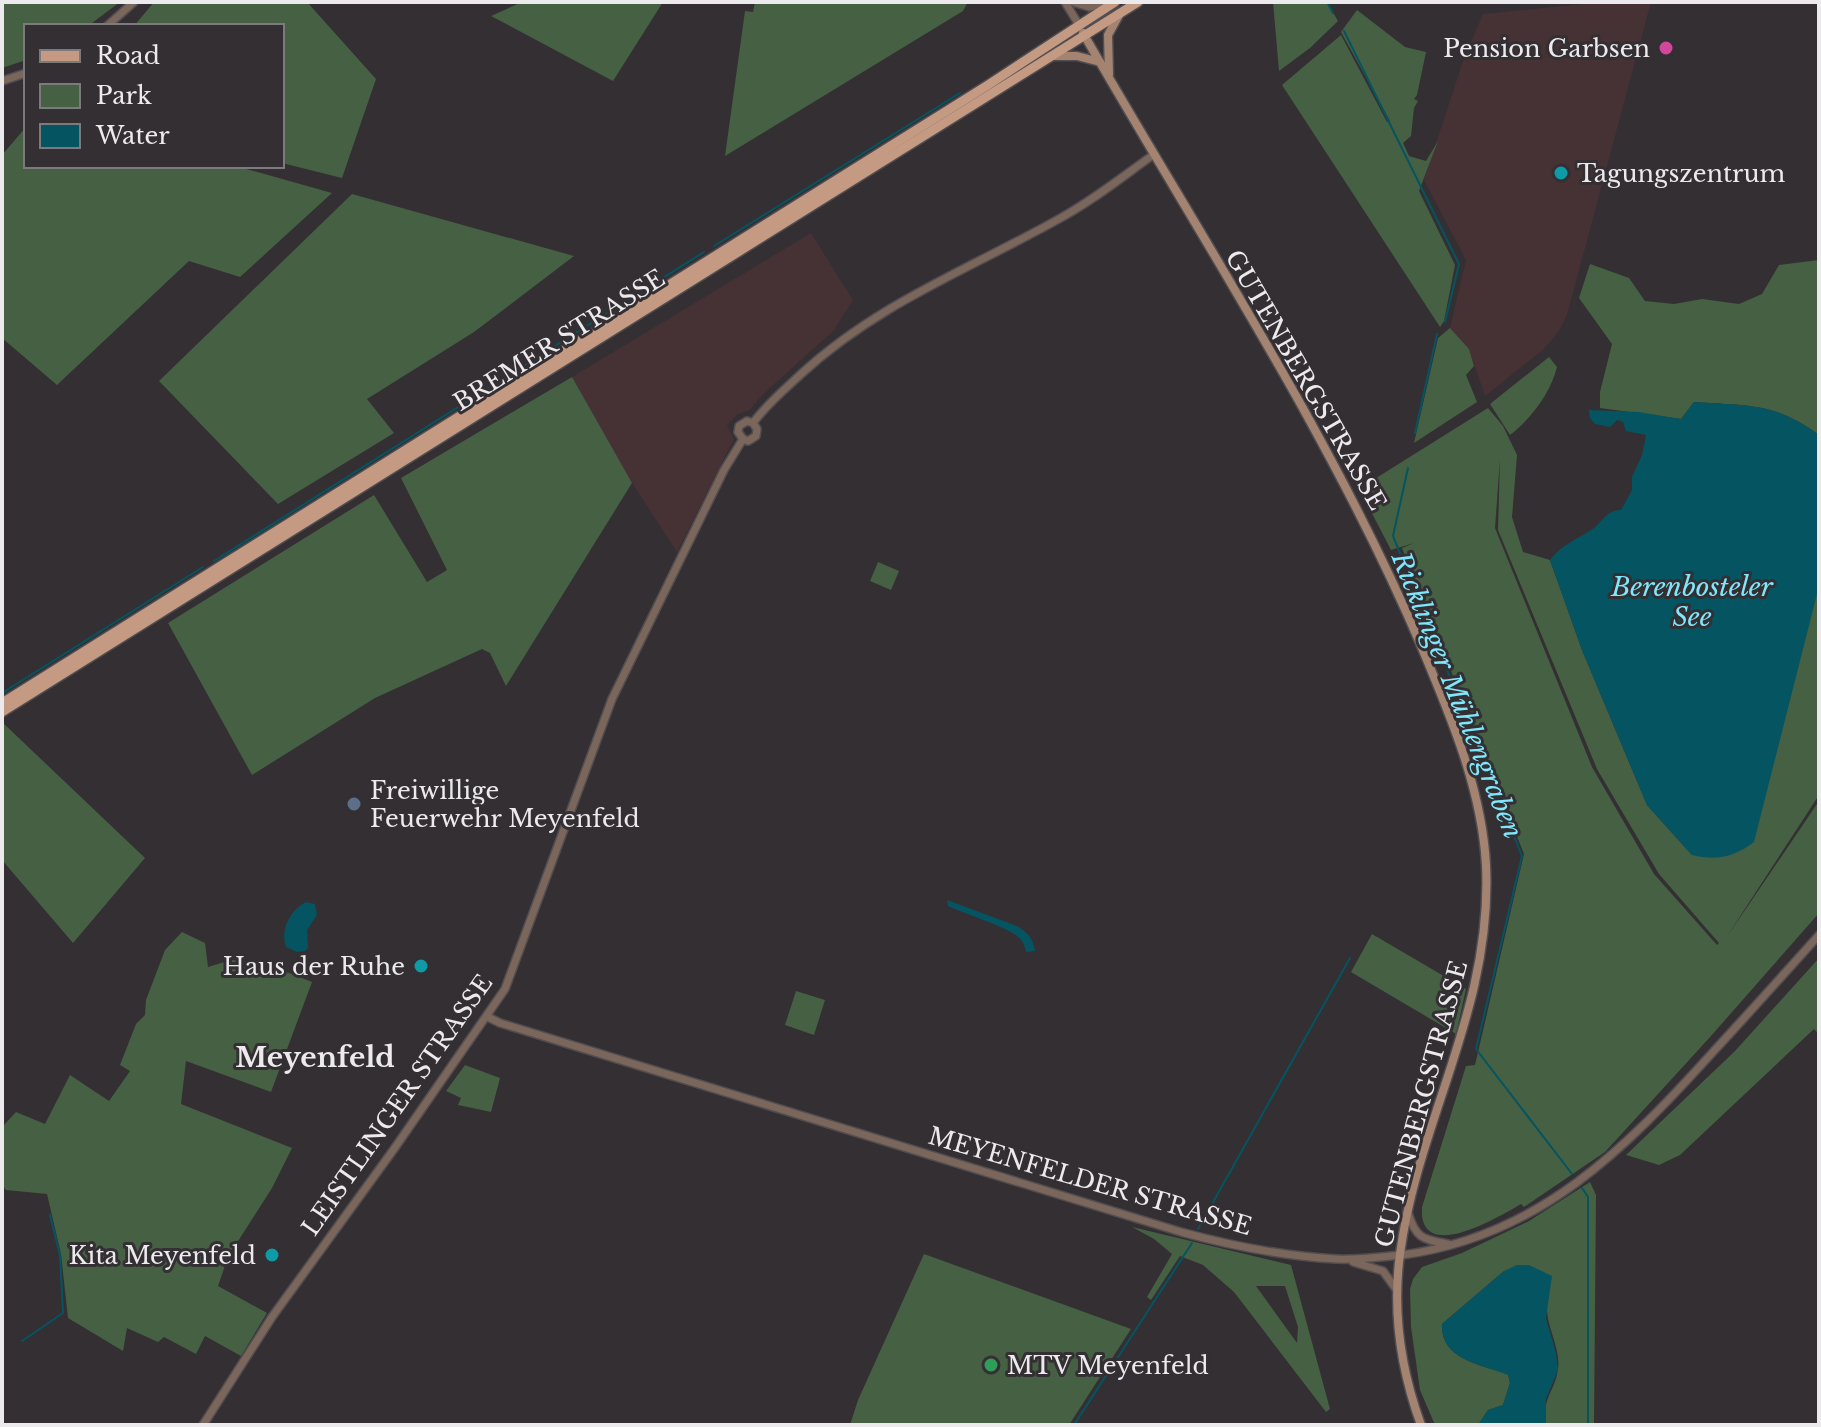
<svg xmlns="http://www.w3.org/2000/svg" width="1821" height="1427" font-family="'Libre Baskerville',serif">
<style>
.commercial{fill:#463234}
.green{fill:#466044;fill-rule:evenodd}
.water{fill:#045561}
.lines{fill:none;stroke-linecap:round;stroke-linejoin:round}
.stream{stroke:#045561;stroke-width:2}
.tertiary-casing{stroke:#514d51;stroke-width:10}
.secondary-casing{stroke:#514d51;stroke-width:11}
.primary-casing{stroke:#514d51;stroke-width:12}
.tertiary{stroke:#7a665a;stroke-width:7}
.secondary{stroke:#a48471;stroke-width:8}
.primary{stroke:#c49a82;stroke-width:9}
.hotel-dot{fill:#d1479c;stroke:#332f33;stroke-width:3}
.culture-dot{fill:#0f9aa8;stroke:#332f33;stroke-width:3}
.service-dot{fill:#5c6f8a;stroke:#332f33;stroke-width:3}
.leisure-dot{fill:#2e9e5b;stroke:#332f33;stroke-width:3}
.labels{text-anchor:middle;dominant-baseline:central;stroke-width:6;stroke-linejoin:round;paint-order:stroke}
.poi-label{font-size:24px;fill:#edeaed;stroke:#332f33;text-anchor:end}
.street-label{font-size:24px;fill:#edeaed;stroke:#332f33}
.water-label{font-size:26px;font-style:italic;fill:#7fe7fb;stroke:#332f33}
.quarter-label{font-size:28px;font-weight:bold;fill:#edeaed;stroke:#332f33}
</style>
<rect width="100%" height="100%" fill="#332f33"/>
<path class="commercial" d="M 1605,2 L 1651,2 L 1567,315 L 1559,331 L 1544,349 L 1485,396 L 1469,349 L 1450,328 L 1466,260 L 1424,180 L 1463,61 L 1483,14 Z
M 811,233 L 853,300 L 834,330 L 759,398 L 750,410 L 738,414 L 727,425 L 734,439 L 677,552 L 618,461 L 572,377 Z"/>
<path class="green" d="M 2,2 L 120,2 L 88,26 L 26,26 L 26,60 L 2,68 Z
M 154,2 L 307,2 L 376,79 L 342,178 L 282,163 L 282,26 L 134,26 Z
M 522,2 L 663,2 L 613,81 L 491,16 Z
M 755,2 L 968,2 L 963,11 L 725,156 L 745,11 L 753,12 Z
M 1273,2 L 1327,2 L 1338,21 L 1310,48 L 1279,71 Z
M 1357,10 L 1405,47 L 1426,52 L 1417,95 L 1414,99 L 1418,101 L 1414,108 L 1411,136 L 1403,143 L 1409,156 L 1426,161 L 1438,141 L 1419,191 L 1455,265 L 1444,321 L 1440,327 L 1282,85 L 1341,35 L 1387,122 L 1390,121 L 1341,32 Z
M 26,127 L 26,166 L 236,166 L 332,193 L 240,277 L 189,261 L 57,385 L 2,338 L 2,155 Z
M 352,194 L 574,256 L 474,332 L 367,399 L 394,433 L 278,504 L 159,381 Z
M 1819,260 L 1819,435 C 1775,402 1747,406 1694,402 L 1681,419 L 1600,408 L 1600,392 L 1612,344 L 1579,298 L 1590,264 L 1629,278 L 1645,301 L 1674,304 L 1702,299 L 1739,304 L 1762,294 L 1779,265 Z
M 1450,328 L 1469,349 L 1474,366 L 1466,375 L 1477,402 L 1414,443 L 1438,338 Z
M 1549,357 L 1557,367 C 1551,392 1531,419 1510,435 L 1490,404 Z
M 572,377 L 632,483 L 506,686 L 490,653 L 482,649 L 375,698 L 252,775 L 168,623 L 374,495 L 427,582 L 447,570 L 401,478 Z
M 1488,408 L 1503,426 L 1517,455 L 1512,517 L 1523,552 L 1550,560 L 1582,650 L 1647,805 L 1692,855 L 1819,586 L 1819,795 L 1726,938 L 1819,801 L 1819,913 L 1711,1036 L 1605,1152 L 1524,1207 L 1521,1204 C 1497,1218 1418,1265 1422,1207 L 1466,1066 L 1475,1065 L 1524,854 L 1402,548 L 1414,543 L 1391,550 L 1362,494 L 1365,485 ZM 1500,459 L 1498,530 L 1597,769 L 1659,874 L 1719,943 L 1717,945 L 1654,874 L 1592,767 L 1495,528 Z
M 878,562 L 899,571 L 891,590 L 870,581 Z
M 2,722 L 145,858 L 73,943 L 2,860 Z
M 182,932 L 205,943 L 208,967 L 231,960 L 252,962 C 255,973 264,979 276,978 L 284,971 L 312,982 L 271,1092 L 186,1061 L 181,1104 L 292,1148 L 272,1188 L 228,1257 L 218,1286 L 267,1313 L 241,1356 L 205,1336 L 196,1354 L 164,1337 L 158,1342 L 127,1328 L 123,1351 L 68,1318 L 61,1254 L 47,1194 L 6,1190 L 2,1185 L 2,1127 L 16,1112 L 45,1124 L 70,1075 L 109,1101 L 130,1071 L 120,1065 L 136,1024 L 145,1015 L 146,1000 L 165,950 Z
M 1372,934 L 1466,989 L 1456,1034 L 1351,972 Z
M 1819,958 L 1819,1034 L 1814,1029 L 1680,1155 L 1659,1165 L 1626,1155 L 1735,1051 Z
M 796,991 L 825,1000 L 814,1035 L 785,1025 Z
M 465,1065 L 500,1078 L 491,1112 L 458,1105 L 461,1098 L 446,1091 Z
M 1590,1182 L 1596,1195 L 1594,1425 L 1546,1425 C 1542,1396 1555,1392 1558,1369 C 1561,1348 1546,1327 1547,1306 L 1504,1271 L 1442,1324 C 1440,1359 1481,1365 1508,1374 L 1510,1383 L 1503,1405 L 1488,1410 L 1478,1425 L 1435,1425 L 1420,1390 L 1411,1327 L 1410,1289 L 1413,1279 L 1422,1267 L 1462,1253 L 1529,1221 Z
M 1132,1227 L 1291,1265 L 1330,1409 L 1326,1412 L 1234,1292 L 1203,1265 L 1180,1256 L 1151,1300 L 1147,1297 L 1172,1254 L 1154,1239 ZM 1256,1286 L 1285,1286 L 1298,1327 L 1297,1343 Z
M 924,1254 L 1131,1329 L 1069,1425 L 850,1425 L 858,1400 Z"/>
<path class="water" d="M 1694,402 C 1747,406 1775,402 1819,435 L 1819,586 L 1754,842 C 1734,857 1717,861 1692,855 L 1647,805 L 1582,650 L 1550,560 C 1562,544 1578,539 1594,528 C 1604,520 1607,510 1621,510 L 1632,490 L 1632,477 L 1642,455 L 1646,435 L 1626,431 L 1623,422 L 1617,420 L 1610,427 L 1595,424 L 1590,418 L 1589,410 L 1639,412 L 1681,419 Z
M 947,900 L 1017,926 C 1028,933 1033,938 1035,951 L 1026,952 C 1025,948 1024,943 1021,940 C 1013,928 964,914 948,906 Z
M 306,902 L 315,904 L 317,915 L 307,930 L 308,948 L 305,951 L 297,952 L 286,947 C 280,930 290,910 306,902 Z
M 1517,1265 L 1529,1265 L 1552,1276 L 1546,1318 L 1556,1353 L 1558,1370 L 1546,1399 L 1546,1425 L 1478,1425 L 1488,1410 L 1503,1405 L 1510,1383 L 1508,1375 C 1482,1364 1440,1360 1442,1324 L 1504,1271 Z"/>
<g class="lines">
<path class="stream" d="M 1327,2 L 1333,13
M 1344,31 L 1459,264 L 1445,322
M 714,246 L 960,93
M 1415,433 L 1437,334
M 1408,468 L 1393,536 L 1522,856 L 1476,1049 L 1572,1174
M 214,561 L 704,252
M 2,693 L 203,567
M 1582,1188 L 1588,1197 L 1588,1425
M 1198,1229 L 1350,958
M 22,1341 L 63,1313 L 60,1255 L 50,1215
M 1074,1425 L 1192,1243"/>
<defs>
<path id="tertiary" d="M 1065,2 L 1079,25
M 1073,2 L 1089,7 L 1110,4
M 107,26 L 134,2
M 2,81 L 26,73
M 753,423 C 767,404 783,391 800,375 C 877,304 967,270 1057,220 C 1091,202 1122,177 1153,155
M 743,439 L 738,432 L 739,426 L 747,421 L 753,423
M 488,1017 L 500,1023 L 1181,1232 C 1232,1246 1283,1256 1336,1259 C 1358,1260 1380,1257 1402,1255 C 1539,1237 1625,1149 1713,1052 C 1749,1013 1784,974 1819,935
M 1408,1213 C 1416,1239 1423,1239 1448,1244
M 1353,1262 L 1383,1271 L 1396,1289
M 203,1425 L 272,1317 L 394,1149 L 505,989 L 612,699 L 724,470 L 743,439 L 748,441 L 756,436 L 757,429 L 753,423"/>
<path id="secondary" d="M 1083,33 C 1199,235 1331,434 1422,648 C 1451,717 1482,790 1486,865 C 1493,1009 1418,1119 1400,1254 C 1392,1313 1401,1370 1421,1425
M 1053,56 L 1077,56 L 1100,62
M 1109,74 L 1108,35 L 1119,15"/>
<path id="primary" d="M 2,703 L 988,85 L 1115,2
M 2,712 L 1138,2"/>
</defs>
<use href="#tertiary" class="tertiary-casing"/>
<use href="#secondary" class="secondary-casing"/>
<use href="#primary" class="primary-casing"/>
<use href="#tertiary" class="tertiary"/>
<use href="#secondary" class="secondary"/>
<use href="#primary" class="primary"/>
</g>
<circle class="hotel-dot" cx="1666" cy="48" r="8"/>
<g class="culture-dot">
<circle cx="1561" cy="173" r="8"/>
<circle cx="421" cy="966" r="8"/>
<circle cx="272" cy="1255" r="8"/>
</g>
<circle class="service-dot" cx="354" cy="804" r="8"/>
<circle class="leisure-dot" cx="991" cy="1365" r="8"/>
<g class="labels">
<g class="poi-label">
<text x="1650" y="48">Pension Garbsen</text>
<text x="1577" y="173" text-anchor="start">Tagungszentrum</text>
<text x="370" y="790" text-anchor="start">Freiwillige<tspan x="370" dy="28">Feuerwehr Meyenfeld</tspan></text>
<text x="405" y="966">Haus der Ruhe</text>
<text x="256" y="1255">Kita Meyenfeld</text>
<text x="1007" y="1365" text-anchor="start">MTV Meyenfeld</text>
</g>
<g class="street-label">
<text transform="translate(559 340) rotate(-32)">BREMER STRASSE</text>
<text transform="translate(1306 380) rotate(60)">GUTENBERGSTRASSE</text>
<text transform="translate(1421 1104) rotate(-75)">GUTENBERGSTRASSE</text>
<text transform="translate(397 1105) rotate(-55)">LEISTLINGER STRASSE</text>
<text transform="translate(1090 1181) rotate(16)">MEYENFELDER STRASSE</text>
</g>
<g class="water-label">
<text x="1692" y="587">Berenbosteler<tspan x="1692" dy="30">See</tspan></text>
<text transform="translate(1457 695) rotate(68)">Ricklinger Mühlengraben</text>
</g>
<g class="quarter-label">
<text x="315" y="1057">Meyenfeld</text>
</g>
</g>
<rect width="1821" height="1427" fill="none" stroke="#edeaed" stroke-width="8"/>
<rect x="24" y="24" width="260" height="144" fill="#332f33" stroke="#7d7a7d" stroke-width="2"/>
<rect x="40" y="50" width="40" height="12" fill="#c49a82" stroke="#7d7a7d" stroke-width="2"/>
<text x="96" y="64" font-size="24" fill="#edeaed">Road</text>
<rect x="40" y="84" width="40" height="24" fill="#466044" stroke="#7d7a7d" stroke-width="2"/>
<text x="96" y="104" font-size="24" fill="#edeaed">Park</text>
<rect x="40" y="124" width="40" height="24" fill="#045561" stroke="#7d7a7d" stroke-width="2"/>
<text x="96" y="144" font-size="24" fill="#edeaed">Water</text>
</svg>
